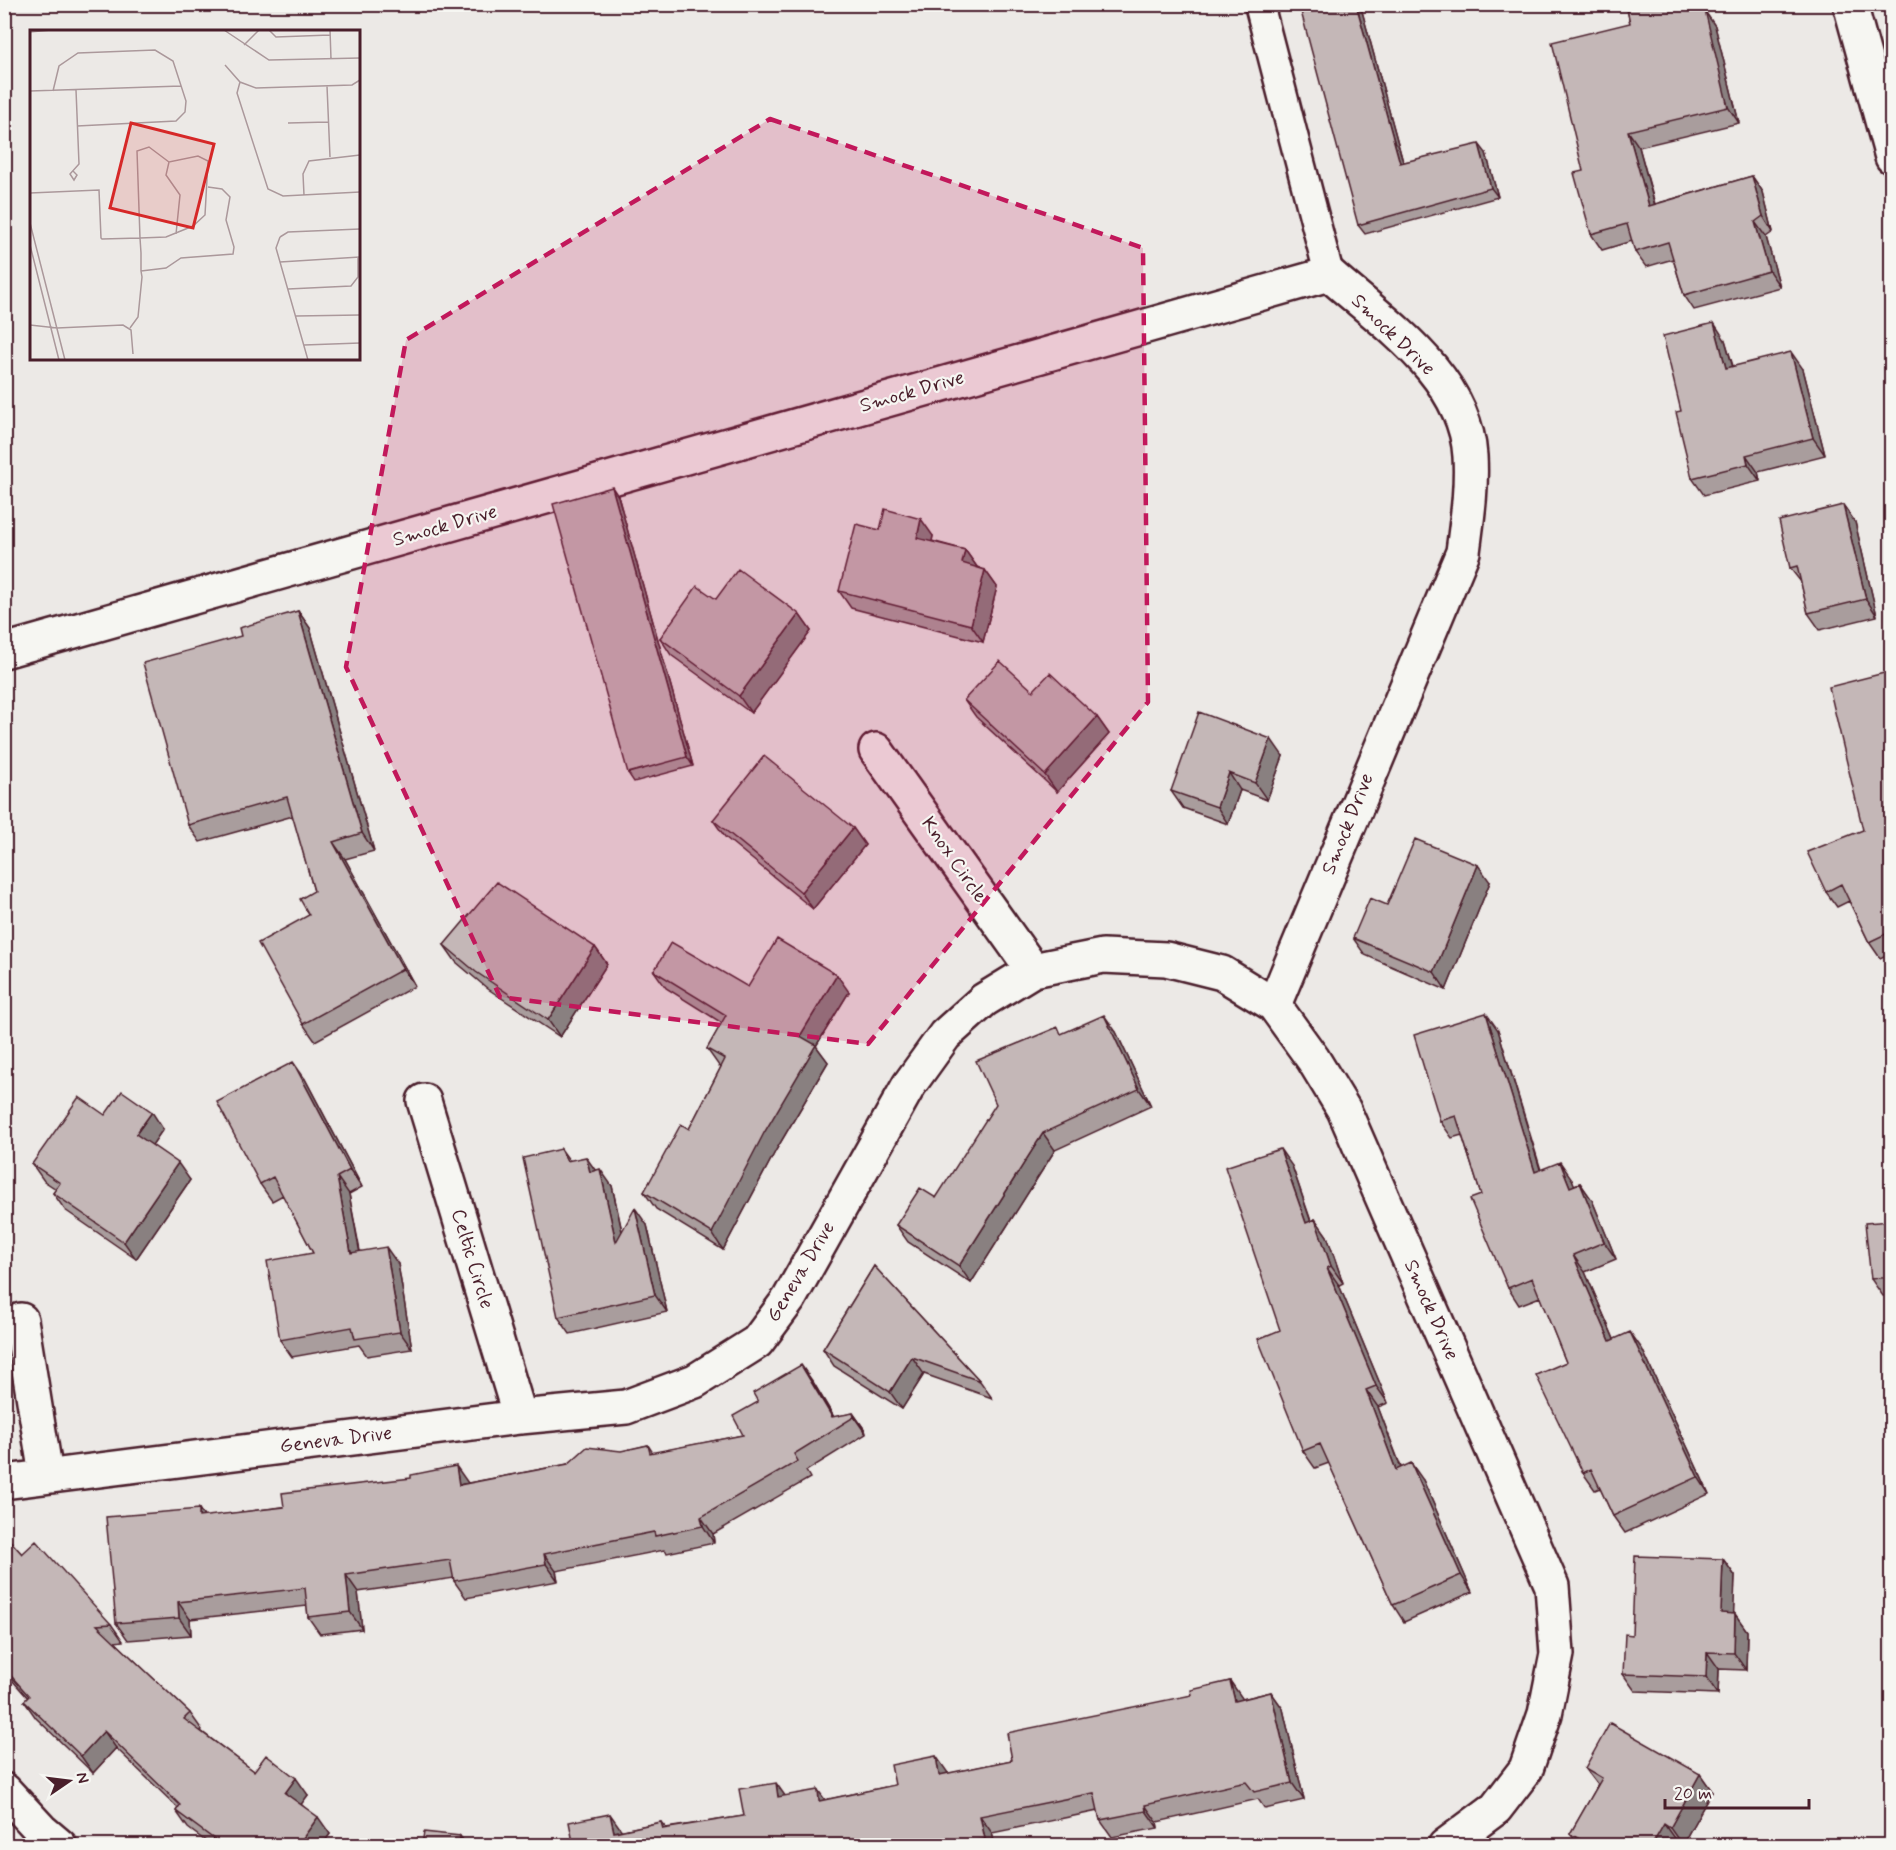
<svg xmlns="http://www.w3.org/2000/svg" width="1896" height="1850" font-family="Mynerve,sans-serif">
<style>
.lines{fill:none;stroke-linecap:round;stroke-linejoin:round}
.service-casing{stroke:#4a1f2b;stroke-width:33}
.minor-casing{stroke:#4a1f2b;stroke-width:38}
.service{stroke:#f6f6f2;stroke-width:28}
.minor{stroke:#f6f6f2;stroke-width:33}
.wall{fill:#a99d9d;stroke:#4a1f2b;stroke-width:1.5}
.shaded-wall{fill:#898080;stroke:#4a1f2b;stroke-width:1.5}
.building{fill:#c4b7b7;stroke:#4a1f2b;stroke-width:1.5}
.marked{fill:#c2185b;fill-opacity:0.2;stroke:#c2185b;stroke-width:4.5;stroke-dasharray:12 8;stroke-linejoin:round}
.labels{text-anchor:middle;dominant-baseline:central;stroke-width:4.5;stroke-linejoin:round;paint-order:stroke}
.street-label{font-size:20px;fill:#4a1f2b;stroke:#f6f6f2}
.inset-road{fill:none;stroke:#ab989b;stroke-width:1.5}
.view{fill:#d62828;fill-opacity:0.15;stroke:#d62828;stroke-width:3}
.inset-edge{fill:none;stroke:#4a1f2b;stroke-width:3}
</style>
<rect width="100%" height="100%" fill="#ece9e6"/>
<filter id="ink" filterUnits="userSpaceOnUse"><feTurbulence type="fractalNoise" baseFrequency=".0167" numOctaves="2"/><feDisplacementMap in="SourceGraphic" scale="12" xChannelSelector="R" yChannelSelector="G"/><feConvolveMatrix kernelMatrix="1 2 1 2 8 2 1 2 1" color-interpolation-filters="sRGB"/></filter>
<g filter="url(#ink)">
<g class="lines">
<defs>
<path id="service" d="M 1259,4 L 1329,274"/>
<path id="minor" d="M 1850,4 L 1892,157
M 4,651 L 1329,274 C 1384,323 1465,375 1470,456 C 1472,489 1467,520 1463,552 L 1274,1005 L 1313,1059 L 1344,1110 L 1552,1586 L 1557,1654 L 1545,1714 L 1526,1769 L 1496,1808 L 1445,1846
M 876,750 L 1033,970
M 424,1101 L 520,1417
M 21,1320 L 46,1475
M 4,1482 L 520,1417 L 626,1407 L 695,1381 L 757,1342 L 789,1299 L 909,1085 L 945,1035 L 984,1000 L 1033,970 L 1103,956 L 1166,959 L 1222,973 L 1274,1005
M 4,1790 L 41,1830 L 60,1846"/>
</defs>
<use href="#service" class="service-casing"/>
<use href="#minor" class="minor-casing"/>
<use href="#service" class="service"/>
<use href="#minor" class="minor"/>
</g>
<path class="wall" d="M 1360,4 L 1403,162 L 1486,153 L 1498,197 L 1365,234 L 1358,225 Z
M 1626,4 L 1704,4 L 1706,13 L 1715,26 L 1739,123 L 1639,147 L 1655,204 L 1752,176 L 1763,192 L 1773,232 L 1766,237 L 1780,287 L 1694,310 L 1684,295 L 1673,259 L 1646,267 L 1635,252 L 1632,241 L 1602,250 L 1591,234 L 1583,171 L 1630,23 Z
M 1725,340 L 1733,366 L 1803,369 L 1825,455 L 1758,472 L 1760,481 L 1704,495 L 1692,478 L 1681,411 Z
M 618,496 L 693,766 L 634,782 L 628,773 Z
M 1843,505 L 1855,522 L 1877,616 L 1820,630 L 1808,613 L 1801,582 L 1790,568 Z
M 880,530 L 933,536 L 932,541 L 965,550 L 977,567 L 985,570 L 997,587 L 983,642 L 851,608 L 839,591 Z
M 716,599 L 799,614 L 811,631 L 751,713 L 671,655 L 660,638 Z
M 298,611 L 310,628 L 374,851 L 345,859 L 415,986 L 315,1041 L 303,1024 L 309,915 L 314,891 L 293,816 L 200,842 L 188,825 L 241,636 Z
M 1892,671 L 1892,952 L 1880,958 L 1869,942 L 1849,901 L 1837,907 L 1826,892 L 1863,830 Z
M 1033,691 L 1097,717 L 1109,734 L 1057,792 L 976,717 L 964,700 Z
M 1283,756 L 1267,800 L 1240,790 L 1228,824 L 1183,808 L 1171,791 Z
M 713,820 L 853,828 L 865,845 L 813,909 L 725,837 Z
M 1490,882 L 1446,990 L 1365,955 L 1353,938 L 1387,905 Z
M 444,945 L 595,947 L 607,964 L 560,1037 L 488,989 L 456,962 Z
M 654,971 L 748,987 L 849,992 L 816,1046 L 828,1062 L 776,1150 L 723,1250 L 656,1209 L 644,1192 L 689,1129 L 721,1067 L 719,1066 L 707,1049 L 722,1023 L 666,988 Z
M 1498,1030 L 1541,1170 L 1572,1179 L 1574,1185 L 1580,1183 L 1592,1200 L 1616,1259 L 1585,1272 L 1614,1339 L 1642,1349 L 1709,1494 L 1625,1533 L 1613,1516 L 1600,1488 L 1595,1490 L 1583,1473 L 1566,1362 L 1540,1297 L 1519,1305 L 1508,1288 L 1481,1195 L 1462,1135 L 1452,1138 L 1440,1121 Z
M 1116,1032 L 1151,1106 L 1055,1150 L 971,1283 L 908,1242 L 896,1225 L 936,1198 L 1062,1034 Z
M 305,1079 L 362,1187 L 349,1194 L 360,1251 L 398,1264 L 412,1349 L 367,1356 L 359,1345 L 292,1357 L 280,1340 L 313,1253 L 283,1195 L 272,1201 L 260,1184 Z
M 105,1115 L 163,1129 L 152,1145 L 190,1180 L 136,1259 L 65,1210 L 53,1193 L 56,1189 L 44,1181 L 32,1164 Z
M 561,1149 L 569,1160 L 595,1170 L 612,1186 L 622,1231 L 647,1225 L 667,1312 L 570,1334 L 558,1317 Z
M 1292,1166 L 1311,1221 L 1315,1219 L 1327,1236 L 1343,1283 L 1339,1285 L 1388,1403 L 1378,1407 L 1401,1467 L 1423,1480 L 1472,1592 L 1404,1622 L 1393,1605 L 1329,1463 L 1315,1468 L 1303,1451 L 1280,1330 Z
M 1892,1221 L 1892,1295 L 1883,1296 L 1871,1279 Z
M 874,1266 L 980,1381 L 992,1398 L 924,1374 L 902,1409 L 834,1366 L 823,1349 Z
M 813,1382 L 834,1417 L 853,1413 L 865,1430 L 866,1434 L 806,1471 L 810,1478 L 713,1534 L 714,1543 L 667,1553 L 664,1550 L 556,1571 L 558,1581 L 466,1598 L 454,1581 L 454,1578 L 358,1592 L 362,1629 L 320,1634 L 308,1617 L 307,1606 L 190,1619 L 191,1635 L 128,1640 L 116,1623 L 199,1509 L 204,1517 L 468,1483 L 568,1464 L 648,1445 L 653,1453 L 743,1435 Z
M 4,1534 L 22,1554 L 111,1624 L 123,1641 L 115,1642 L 190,1713 L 202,1730 L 201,1731 L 254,1771 L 308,1795 L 301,1804 L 330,1834 L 322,1845 L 211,1845 L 188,1828 L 176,1811 L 178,1808 L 116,1748 L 93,1773 L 36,1718 L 24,1701 L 28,1698 L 4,1671 Z
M 1723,1559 L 1735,1576 L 1733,1613 L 1735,1614 L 1747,1631 L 1746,1670 L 1719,1669 L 1718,1694 L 1635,1691 L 1623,1674 L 1632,1635 Z
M 1230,1681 L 1242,1699 L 1271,1692 L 1283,1709 L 1304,1800 L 1265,1809 L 1258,1799 L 1157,1822 L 1158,1828 L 1112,1837 L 1100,1820 L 1098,1811 L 992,1833 L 995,1845 L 554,1845 L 661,1822 L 666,1828 L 744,1816 L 785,1796 L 825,1800 L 1012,1760 Z
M 1585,1768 L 1700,1774 L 1712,1791 L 1682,1845 L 1676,1841 L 1674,1845 L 1579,1845 L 1570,1834 L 1598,1785 Z"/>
<path class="shaded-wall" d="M 1356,4 L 1360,4 L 1406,173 L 1400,163 Z
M 1697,4 L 1704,4 L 1706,13 L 1715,26 L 1739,123 L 1728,107 Z
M 1628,131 L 1639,147 L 1659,221 L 1649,206 Z
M 1479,144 L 1486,153 L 1498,197 L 1491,188 Z
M 1752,176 L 1763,192 L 1773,232 L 1763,216 Z
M 1755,222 L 1766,237 L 1780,287 L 1769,271 Z
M 1714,323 L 1725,340 L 1738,385 L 1726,368 Z
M 1791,352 L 1803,369 L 1825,455 L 1813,438 Z
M 1746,455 L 1758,472 L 1760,481 L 1748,464 Z
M 612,487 L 618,496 L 693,766 L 687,757 Z
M 1843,505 L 1855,522 L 1877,616 L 1866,599 Z
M 921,519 L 933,536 L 929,555 L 917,538 Z
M 965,550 L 977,567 L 974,580 L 962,563 Z
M 985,570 L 997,587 L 983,642 L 971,625 Z
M 298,611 L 310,628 L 374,851 L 362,833 Z
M 799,614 L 811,631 L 751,713 L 739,696 Z
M 1097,717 L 1109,734 L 1057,792 L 1045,775 Z
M 1271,739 L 1283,756 L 1267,800 L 1255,783 Z
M 1229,773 L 1240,790 L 1228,824 L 1217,807 Z
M 853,828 L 865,845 L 813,909 L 801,892 Z
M 333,842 L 345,859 L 415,986 L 403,969 Z
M 1478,865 L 1490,882 L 1446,990 L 1434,972 Z
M 595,947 L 607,964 L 560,1037 L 548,1020 Z
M 837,975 L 849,992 L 816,1046 L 828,1062 L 776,1150 L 723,1250 L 712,1233 L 800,1036 Z
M 1486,1013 L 1498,1030 L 1546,1189 L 1535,1172 Z
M 1104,1015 L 1116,1032 L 1151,1106 L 1139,1089 Z
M 293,1062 L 305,1079 L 362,1187 L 350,1170 Z
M 152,1112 L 163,1129 L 148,1151 L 136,1134 Z
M 1043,1133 L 1055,1150 L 971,1283 L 959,1266 Z
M 1280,1149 L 1292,1166 L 1317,1240 L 1306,1223 Z
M 586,1157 L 598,1174 L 590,1172 Z
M 1560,1162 L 1572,1179 L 1582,1204 L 1570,1187 Z
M 178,1163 L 190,1180 L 136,1259 L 124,1242 Z
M 600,1169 L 612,1186 L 628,1259 L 616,1242 Z
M 337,1177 L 349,1194 L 363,1270 L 351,1253 Z
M 1580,1183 L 1592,1200 L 1616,1259 L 1604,1242 Z
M 635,1208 L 647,1225 L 667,1312 L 655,1295 Z
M 1315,1219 L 1327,1236 L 1343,1283 L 1331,1266 Z
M 386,1247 L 398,1264 L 412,1349 L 400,1332 Z
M 1573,1255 L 1585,1272 L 1622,1358 L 1610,1341 Z
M 1327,1268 L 1339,1285 L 1388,1403 L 1376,1386 Z
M 1630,1332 L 1642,1349 L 1709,1494 L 1698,1477 Z
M 912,1357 L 924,1374 L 902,1409 L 890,1392 Z
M 801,1365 L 813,1382 L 839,1427 L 832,1417 Z
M 1366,1390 L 1378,1407 L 1408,1487 L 1396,1470 Z
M 853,1413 L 865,1430 L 866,1434 L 854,1417 Z
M 1411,1463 L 1423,1480 L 1472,1592 L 1461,1575 Z
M 456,1466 L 468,1483 L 459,1485 Z
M 199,1509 L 210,1526 L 199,1517 Z
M 701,1517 L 713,1534 L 714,1543 L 703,1526 Z
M 544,1554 L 556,1571 L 558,1581 L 546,1564 Z
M 1723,1559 L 1735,1576 L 1733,1630 L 1721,1613 Z
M 346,1575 L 358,1592 L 362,1629 L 350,1612 Z
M 178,1602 L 190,1619 L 191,1635 L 179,1618 Z
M 1735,1614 L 1747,1631 L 1746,1670 L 1734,1653 Z
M 1707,1652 L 1719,1669 L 1718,1694 L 1706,1677 Z
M 1230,1681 L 1242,1698 L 1247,1718 L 1235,1701 Z
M 1271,1692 L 1283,1709 L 1304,1800 L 1292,1783 Z
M 104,1731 L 116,1748 L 93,1773 L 81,1756 Z
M 936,1756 L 948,1773 L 951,1792 L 939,1775 Z
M 1700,1774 L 1712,1791 L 1682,1845 L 1670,1828 Z
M 296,1778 L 308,1795 L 297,1810 L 285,1793 Z
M 776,1783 L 788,1800 L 778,1797 Z
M 818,1790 L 830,1807 L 819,1801 Z
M 1145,1805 L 1157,1822 L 1158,1828 L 1146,1811 Z
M 610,1814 L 622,1831 L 614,1832 Z
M 980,1816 L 992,1833 L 995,1845 L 990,1845 L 985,1839 Z
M 318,1817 L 330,1834 L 322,1845 L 298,1845 Z
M 1664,1824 L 1676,1841 L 1674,1845 L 1652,1845 Z
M 460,1836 L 467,1845 L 459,1845 Z"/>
<path class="building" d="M 1299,4 L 1356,4 L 1400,163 L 1479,144 L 1491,188 L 1358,225 Z
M 1626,4 L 1697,4 L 1699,11 L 1705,10 L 1728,107 L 1628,131 L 1649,206 L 1752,176 L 1763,216 L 1755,222 L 1769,271 L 1684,295 L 1668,242 L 1635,252 L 1627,224 L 1591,234 L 1574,173 L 1583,171 L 1552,42 L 1630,23 Z
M 1714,323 L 1726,368 L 1791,352 L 1813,438 L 1746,455 L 1748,464 L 1692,478 L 1676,412 L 1681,411 L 1663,336 Z
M 612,487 L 687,757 L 628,773 L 553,504 Z
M 1843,505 L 1866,599 L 1808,613 L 1797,566 L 1790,568 L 1779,521 Z
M 885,509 L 921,519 L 917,538 L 965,550 L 962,563 L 985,570 L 971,625 L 839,591 L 856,524 L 880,530 Z
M 738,569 L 799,614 L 739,696 L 660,638 L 697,586 L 716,599 Z
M 298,611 L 362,833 L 333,842 L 403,969 L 303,1024 L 258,943 L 309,915 L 300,899 L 314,891 L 287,797 L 188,825 L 143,663 L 241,636 L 239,628 Z
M 1000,661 L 1033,691 L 1050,673 L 1097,717 L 1045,775 L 964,700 Z
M 1892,671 L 1892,931 L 1869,942 L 1841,884 L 1826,892 L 1807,852 L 1863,830 L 1829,687 Z
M 1199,712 L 1271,739 L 1255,783 L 1229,773 L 1217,807 L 1171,791 Z
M 764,756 L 853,828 L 801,892 L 713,820 Z
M 1415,839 L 1478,865 L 1434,972 L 1353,938 L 1370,898 L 1387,905 Z
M 497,882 L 595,947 L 548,1020 L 476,972 L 444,945 Z
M 777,939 L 837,975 L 800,1036 L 816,1045 L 764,1133 L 712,1233 L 644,1192 L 681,1124 L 689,1129 L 725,1059 L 707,1049 L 726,1015 L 654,971 L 671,942 L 748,987 Z
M 1486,1013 L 1535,1172 L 1560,1162 L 1570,1187 L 1580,1183 L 1604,1242 L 1573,1255 L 1610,1341 L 1630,1332 L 1698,1477 L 1613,1516 L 1591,1469 L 1583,1473 L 1536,1375 L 1566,1362 L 1532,1278 L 1508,1288 L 1470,1199 L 1481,1195 L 1456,1116 L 1440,1121 L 1414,1035 Z
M 1104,1015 L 1139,1089 L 1043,1133 L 959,1266 L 896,1225 L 920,1188 L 936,1198 L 996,1104 L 976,1061 L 1058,1027 L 1061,1034 Z
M 293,1062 L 350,1170 L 337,1177 L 351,1253 L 386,1247 L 400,1332 L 355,1339 L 352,1327 L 280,1340 L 267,1261 L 313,1253 L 273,1177 L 260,1184 L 217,1102 Z
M 122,1091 L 152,1112 L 136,1134 L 178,1163 L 124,1242 L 53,1193 L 60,1183 L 32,1164 L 79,1097 L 105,1115 Z
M 561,1149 L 567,1161 L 586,1157 L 590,1172 L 600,1169 L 616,1242 L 635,1208 L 655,1295 L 558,1317 L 523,1158 Z
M 1280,1149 L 1306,1223 L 1315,1219 L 1331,1266 L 1327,1268 L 1376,1386 L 1366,1390 L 1396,1470 L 1411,1463 L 1461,1575 L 1393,1605 L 1320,1444 L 1303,1451 L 1258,1339 L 1280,1330 L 1225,1167 Z
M 1892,1221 L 1892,1294 L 1890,1277 L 1871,1279 L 1865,1223 Z
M 874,1266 L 980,1381 L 912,1357 L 890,1392 L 823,1349 Z
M 801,1365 L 832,1417 L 853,1413 L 854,1417 L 794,1454 L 798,1461 L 701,1517 L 703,1526 L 655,1536 L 654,1532 L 544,1554 L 546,1564 L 454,1581 L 450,1560 L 346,1575 L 350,1612 L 308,1617 L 305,1588 L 178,1602 L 179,1618 L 116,1623 L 106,1517 L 199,1509 L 199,1517 L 284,1507 L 282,1493 L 411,1478 L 411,1475 L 456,1466 L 459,1485 L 568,1464 L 587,1447 L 621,1451 L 648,1445 L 650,1453 L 743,1435 L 733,1416 L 758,1402 L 753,1393 Z
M 4,1534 L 22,1554 L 36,1541 L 111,1624 L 97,1625 L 190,1713 L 184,1719 L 254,1771 L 266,1755 L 296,1778 L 285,1793 L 318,1817 L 298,1845 L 222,1845 L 176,1811 L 180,1805 L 104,1731 L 81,1756 L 24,1701 L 29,1696 L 4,1668 Z
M 1635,1556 L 1723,1559 L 1721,1613 L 1735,1614 L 1734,1653 L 1707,1652 L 1706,1677 L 1623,1674 L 1625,1634 L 1632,1635 Z
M 1230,1681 L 1235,1701 L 1271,1692 L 1292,1783 L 1254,1792 L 1246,1782 L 1145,1805 L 1146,1811 L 1100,1820 L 1094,1793 L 980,1816 L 985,1839 L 955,1845 L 554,1845 L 573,1842 L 569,1822 L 610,1814 L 614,1832 L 661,1822 L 663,1829 L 744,1816 L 739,1789 L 776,1783 L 778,1797 L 818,1790 L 819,1801 L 895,1785 L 891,1765 L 936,1756 L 939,1775 L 1012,1760 L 1007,1733 L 1192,1695 L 1191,1690 Z
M 1610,1723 L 1700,1774 L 1670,1828 L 1664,1824 L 1652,1845 L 1591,1845 L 1570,1834 L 1602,1778 L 1585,1768 Z
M 424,1832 L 460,1836 L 459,1845 L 422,1845 Z
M 360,1838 L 418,1845 L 359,1845 Z"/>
</g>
<path class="marked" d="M 770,119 L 1143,248 L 1148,702 L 868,1044 L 500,997 L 346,667 L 406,340 Z"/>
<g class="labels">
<g class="street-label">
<text transform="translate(1393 335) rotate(44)">Smock Drive</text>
<text transform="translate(912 392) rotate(-16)">Smock Drive</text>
<text transform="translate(445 526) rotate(-16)">Smock Drive</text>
<text transform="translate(1348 824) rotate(-68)">Smock Drive</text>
<text transform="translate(954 860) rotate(55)">Knox Circle</text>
<text transform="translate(472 1259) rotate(73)">Celtic Circle</text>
<text transform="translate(801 1272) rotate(-59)">Geneva Drive</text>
<text transform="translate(1431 1310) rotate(66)">Smock Drive</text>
<text transform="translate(336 1440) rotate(-7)">Geneva Drive</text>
</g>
</g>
<g transform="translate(30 30)">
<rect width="330" height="330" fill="#ece9e6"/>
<path class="inset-road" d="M 194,0 L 239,30 L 330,28M 239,0 L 246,7 L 300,5M 300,0 L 301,29M 0,2 L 21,0M 214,15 L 229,0M 195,35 L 210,52 L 226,58 L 322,55 L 330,50M 210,52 L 207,63 L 238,159 L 253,166 L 330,162M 297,56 L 300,127M 0,61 L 151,56M 23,61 L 29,36 L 48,23 L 125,20 L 143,31 L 156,71 L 155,82 L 146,91 L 47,96M 258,93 L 298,92M 139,132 L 136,145 L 150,165 L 146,204M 43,141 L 47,145 L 44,150 L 40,144 L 49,134 L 46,60M 0,163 L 69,160 L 71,208 L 72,209 L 110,208 L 136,207 L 163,196 L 175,185 L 178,131 L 168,126 L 139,132 L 119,117 L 107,121 L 110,208 L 111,223 L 111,241 L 112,247 L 108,287 L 100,298M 274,165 L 273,144 L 279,131 L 330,125M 0,193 L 35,330M 250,207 L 246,218 L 278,330M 250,207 L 258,202 L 330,199M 0,215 L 29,330M 250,232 L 330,227M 111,241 L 136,238 L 151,228 L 203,224 L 204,217 L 196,190 L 200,167 L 192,159 L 178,157M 258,259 L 321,256 L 328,247 L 328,227M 266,286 L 330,285M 0,295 L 27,298 L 93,295 L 101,300 L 103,324M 274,315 L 330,313"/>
<path class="view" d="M 101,93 L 184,114 L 163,198 L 80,178 Z"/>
<rect width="330" height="330" class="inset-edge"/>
</g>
<rect width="1896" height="1850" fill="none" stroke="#f6f6f2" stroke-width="24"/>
<rect x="12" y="12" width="1872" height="1826" fill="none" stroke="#4a1f2b" stroke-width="2" filter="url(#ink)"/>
<g transform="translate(69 1781) rotate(76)" stroke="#f6f6f2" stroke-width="4.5" paint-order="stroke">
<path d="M0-4.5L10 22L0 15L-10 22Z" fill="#4a1f2b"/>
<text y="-9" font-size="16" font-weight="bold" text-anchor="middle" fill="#4a1f2b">N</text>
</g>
<path d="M1665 1799v9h144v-9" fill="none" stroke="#4a1f2b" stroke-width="3"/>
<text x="1674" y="1799" font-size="18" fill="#4a1f2b" stroke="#f6f6f2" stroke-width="4.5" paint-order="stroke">20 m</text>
</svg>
